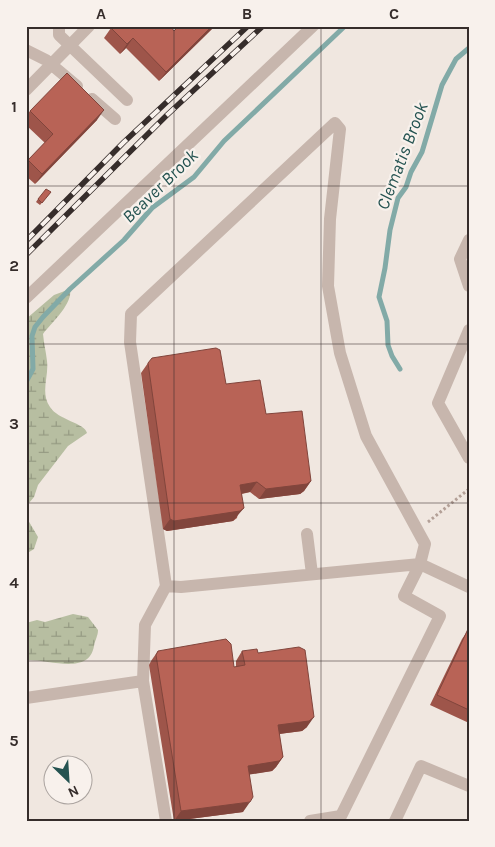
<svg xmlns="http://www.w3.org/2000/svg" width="495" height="847" font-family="Karla,sans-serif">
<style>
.wetland{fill:url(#wetland-marsh)}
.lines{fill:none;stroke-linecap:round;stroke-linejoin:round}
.stream{stroke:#82aaa7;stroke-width:5}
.path{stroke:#b3a097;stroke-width:3;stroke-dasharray:2.5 2.5;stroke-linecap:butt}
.minor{stroke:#c7b6ad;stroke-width:12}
.rail-casing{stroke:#362d2b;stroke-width:5.5}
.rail{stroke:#f8f1ec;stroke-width:4;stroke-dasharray:11;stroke-linecap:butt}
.wall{fill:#9e554a}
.shaded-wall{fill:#81453c}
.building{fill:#b86356;stroke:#81453c}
.grid{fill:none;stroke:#362d2b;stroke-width:1;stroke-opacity:0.55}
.labels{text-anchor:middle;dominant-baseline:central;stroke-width:4.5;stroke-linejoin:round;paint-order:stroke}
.water-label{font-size:18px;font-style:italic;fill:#255351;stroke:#f8f1ec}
.neatline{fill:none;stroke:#362d2b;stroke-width:2}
.grid-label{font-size:16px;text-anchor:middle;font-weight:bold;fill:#362d2b}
</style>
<defs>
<pattern id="wetland-marsh" width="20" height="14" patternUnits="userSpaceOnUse" patternTransform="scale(1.25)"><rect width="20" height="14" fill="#b7bea1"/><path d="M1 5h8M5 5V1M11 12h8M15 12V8" fill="none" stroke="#969b83"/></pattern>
</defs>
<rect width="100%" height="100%" fill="#f0e7e0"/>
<path class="wetland" d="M 70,289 C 73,304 52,322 43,334 C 44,344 46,352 47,361 C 49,377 40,392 50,407 C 58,420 85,423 87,433 L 68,446 L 38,485 L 34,497 L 29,503 L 28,520 L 38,537 L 34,549 L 26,554 L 26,319 L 54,295 Z
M 73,614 L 88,617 L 98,630 C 98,636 95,640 94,646 C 89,676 49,659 26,660 L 26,623 L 37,620 L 45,622 Z"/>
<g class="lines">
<path class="stream" d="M 400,369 L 392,356 L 388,345 L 387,321 L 379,297 L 385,268 L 390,230 L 398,198 L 406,187 L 411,172 L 422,152 L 442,85 L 456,59 L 469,48
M 26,382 L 33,369 L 32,336 L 35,327 L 43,317 L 70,289 L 124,240 L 152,208 L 194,177 L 224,141 L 345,26"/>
<path class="path" d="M 428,522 L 469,489"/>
<path class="minor" d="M 59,26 L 59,35 L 127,100
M 26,50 L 46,60 L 77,86
M 26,90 L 89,26
M 92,99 L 115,119
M 469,240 L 460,259 L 469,286
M 26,298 L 313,26
M 469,330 L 438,403 L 469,458
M 307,534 L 312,574
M 143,681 L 166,821
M 26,698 L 143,681 L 145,625 L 166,586
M 310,821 L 341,816 L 440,616 L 404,596 L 420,564 L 425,544 L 366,436 L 340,353 L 328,286 L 330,219 L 340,129 L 335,123 L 131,314 L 130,342 L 166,586 L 181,587 L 420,564 L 469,587
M 395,821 L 421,766 L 469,786"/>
<defs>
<path id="rail" d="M 26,241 L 124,142 L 248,26
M 26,255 L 167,115 L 263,26"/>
</defs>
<use href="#rail" class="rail-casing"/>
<use href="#rail" class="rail"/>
</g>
<path class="wall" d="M 178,26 L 215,26 L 159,81 L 126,48 L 120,54 L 104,38 L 111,28 L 174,31 L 179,27 Z
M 30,111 L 97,120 L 35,184 L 26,176 L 26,162 L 45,143 L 26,125 L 26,116 Z
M 51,192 L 40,205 L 36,202 L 38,199 Z
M 148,363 L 226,384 L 266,414 L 311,481 L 304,491 L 300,494 L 259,499 L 250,492 L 242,494 L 237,518 L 233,521 L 167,531 L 163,529 L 141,373 Z
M 469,629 L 469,723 L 430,705 L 462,639 Z
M 158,651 L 234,667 L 236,667 L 236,661 L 242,651 L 258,653 L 307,727 L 302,731 L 279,734 L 283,757 L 276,767 L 272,771 L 250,774 L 243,812 L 174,821 L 149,665 L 151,661 Z"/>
<path class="shaded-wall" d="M 212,26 L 215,26 L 159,81 L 166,72 Z
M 133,38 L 126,48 L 120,54 L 127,44 Z
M 104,110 L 97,120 L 35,184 L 42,174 Z
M 311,481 L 304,491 L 300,494 L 259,499 L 266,489 Z
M 257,482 L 250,492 L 233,495 L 240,485 Z
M 244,508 L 233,521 L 167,531 L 163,529 L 170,519 Z
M 314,717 L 307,727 L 302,731 L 271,735 L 278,725 Z
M 283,757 L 276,767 L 272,771 L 241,776 L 248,766 Z
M 250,802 L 243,812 L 174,821 L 181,811 Z"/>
<path class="building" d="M 114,26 L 170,26 L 174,31 L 179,26 L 212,26 L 166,72 L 133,38 L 127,44 L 111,28 Z
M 67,73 L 104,110 L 42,174 L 28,160 L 53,134 L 30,111 Z
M 46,189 L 51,192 L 42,203 L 38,199 Z
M 216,348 L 220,350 L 226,384 L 260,380 L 266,414 L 302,411 L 311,481 L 307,484 L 266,489 L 257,482 L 240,485 L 244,508 L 240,511 L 174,521 L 170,519 L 148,363 L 152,358 Z
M 468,629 L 469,629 L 469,710 L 437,695 Z
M 226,639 L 231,644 L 234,667 L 245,665 L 242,651 L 257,649 L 258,653 L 299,647 L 305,650 L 314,717 L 309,721 L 278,725 L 283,757 L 279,761 L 248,766 L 253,797 L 250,802 L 181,811 L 156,655 L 158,651 Z"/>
<path class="grid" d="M 174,26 L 174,821M 321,26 L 321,821M 26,186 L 469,186M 26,344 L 469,344M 26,503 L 469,503M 26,661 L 469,661"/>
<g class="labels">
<g class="water-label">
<text transform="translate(402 156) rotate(-69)">Clematis Brook</text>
<text transform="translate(160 186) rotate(-44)">Beaver Brook</text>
</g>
</g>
<rect width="495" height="847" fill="none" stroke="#f8f1ec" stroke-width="55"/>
<g transform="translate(68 780) rotate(155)"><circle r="24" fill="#f8f1ec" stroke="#aaa39f"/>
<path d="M0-4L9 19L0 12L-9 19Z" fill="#255351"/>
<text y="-8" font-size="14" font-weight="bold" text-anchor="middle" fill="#362d2b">N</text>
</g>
<rect x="28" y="28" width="440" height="792" class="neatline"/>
<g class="grid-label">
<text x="101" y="19">A</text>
<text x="247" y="19">B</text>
<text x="394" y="19">C</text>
<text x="14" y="112">1</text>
<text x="14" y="271">2</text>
<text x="14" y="429">3</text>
<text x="14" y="588">4</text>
<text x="14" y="746">5</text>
</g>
</svg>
